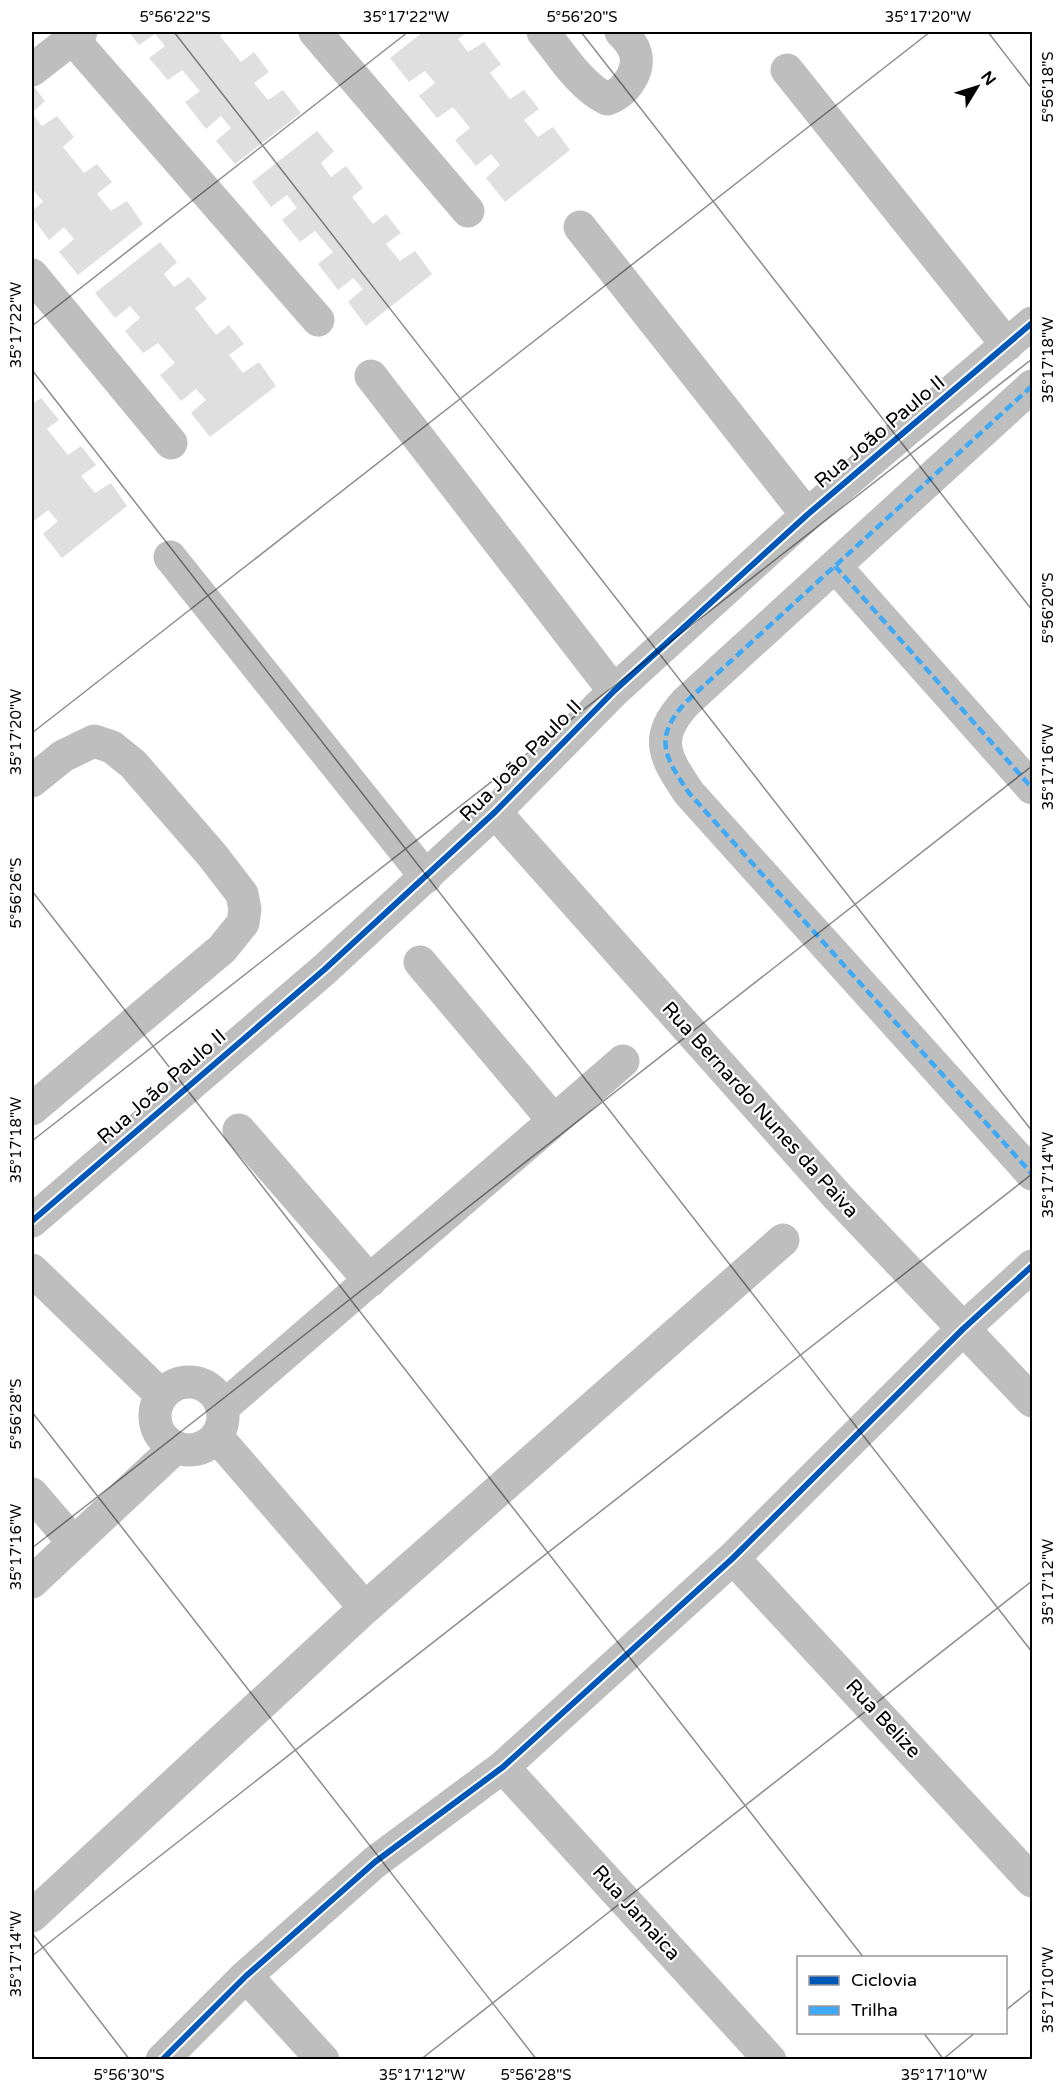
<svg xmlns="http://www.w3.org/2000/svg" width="1064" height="2091" font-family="'Varela Round',sans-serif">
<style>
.building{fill:#dfdfdf}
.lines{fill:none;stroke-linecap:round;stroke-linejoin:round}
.minor{stroke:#bebebe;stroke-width:33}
.quiet{stroke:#3fa9f5;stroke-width:4.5;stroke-dasharray:9 4.5;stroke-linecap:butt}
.cycleway-casing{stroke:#fff;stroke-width:10}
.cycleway{stroke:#0057b8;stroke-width:6}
.ticks{fill:none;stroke:#000;stroke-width:1.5;stroke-opacity:0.45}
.labels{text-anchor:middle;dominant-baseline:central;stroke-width:4.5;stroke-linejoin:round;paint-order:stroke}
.street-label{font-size:20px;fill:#000;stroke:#fff}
.neatline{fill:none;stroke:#000;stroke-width:2}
.ticks-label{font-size:15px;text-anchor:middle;fill:#000}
</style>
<rect width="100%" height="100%" fill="#fff"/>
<path class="building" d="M 129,32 L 225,32 L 220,36 L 241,62 L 254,52 L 269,72 L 254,83 L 268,100 L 283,90 L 301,113 L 235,164 L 216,141 L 231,128 L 221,116 L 206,129 L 185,102 L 200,91 L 182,70 L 168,80 L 149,58 L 165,46 L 155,34 L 139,45 Z
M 423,32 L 467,32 L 458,39 L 468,52 L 484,42 L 501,64 L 490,73 L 510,99 L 524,90 L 539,109 L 524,120 L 538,137 L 553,127 L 570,150 L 505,202 L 486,178 L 500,165 L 491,154 L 476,166 L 455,140 L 470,128 L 453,107 L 437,118 L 419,96 L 435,83 L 425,71 L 409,82 L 390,58 Z
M 32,84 L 45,101 L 32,113 L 42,126 L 57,116 L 74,137 L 63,147 L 84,173 L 97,164 L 112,182 L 97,194 L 111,211 L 127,201 L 143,224 L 78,275 L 59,252 L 74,239 L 64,227 L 49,240 L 32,217 L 32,211 L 43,202 L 32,188 Z
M 317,131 L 334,151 L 321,163 L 331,177 L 346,166 L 363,188 L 352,197 L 373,224 L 386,214 L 401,233 L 386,244 L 400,261 L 415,251 L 432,274 L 366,326 L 348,302 L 363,289 L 353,278 L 338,290 L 318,264 L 333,252 L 315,231 L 300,242 L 282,220 L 297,208 L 287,195 L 271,207 L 252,182 Z
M 160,242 L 177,262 L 164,274 L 174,287 L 189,277 L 207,299 L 195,308 L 216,335 L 229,325 L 244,344 L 229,355 L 243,373 L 259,362 L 276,386 L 210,437 L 191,413 L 206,400 L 196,389 L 181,401 L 160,375 L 175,363 L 158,343 L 143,353 L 125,331 L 140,318 L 130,306 L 115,318 L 95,293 Z
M 41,398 L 59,420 L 47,429 L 68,455 L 81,446 L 96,465 L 81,476 L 95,493 L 111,483 L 127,506 L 62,558 L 43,534 L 58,521 L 48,510 L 33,522 L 32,520 L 32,404 Z"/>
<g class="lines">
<path class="minor" d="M 315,32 L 468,211
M 543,32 C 561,54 580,86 607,99 C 625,93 641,71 635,52 C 633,45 626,37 621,32
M 72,38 L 318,320
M 32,70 L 81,32
M 787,70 L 1007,345
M 580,227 L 807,515
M 32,275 L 171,443
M 371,376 L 614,691
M 1032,386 L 686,702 C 653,738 664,756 689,793 L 1032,1174
M 170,557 L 426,877
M 835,566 L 1032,788
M 32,781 L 63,756 L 94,741 L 112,747 L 133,764 L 212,855 L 242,894 L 245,909 L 243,923 L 222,949 L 32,1109
M 495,812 L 837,1196 L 1032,1401
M 420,962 L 554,1121
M 239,1130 L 370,1281
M 32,1221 L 325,969 L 495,812 L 614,691 L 807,515 L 1032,323
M 32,1270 L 161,1395
M155 1416a34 34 0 1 1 68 0a34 34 0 1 1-68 0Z
M 222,1408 L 623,1061
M 217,1437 L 365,1608
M 32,1494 L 74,1543
M 733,1558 L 1032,1881
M 32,1582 L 175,1448
M 503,1767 L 770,2060
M 32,1916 L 365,1608 L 783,1240
M 246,1976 L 323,2060
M 162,2060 L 246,1976 L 375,1862 L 503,1767 L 733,1558 L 963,1329 L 1032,1266"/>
<path class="quiet" d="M 1032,386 L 686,702 C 653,738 664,756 689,793 L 1032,1174
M 835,566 L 1032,788"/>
<defs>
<path id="cycleway" d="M 32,1221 L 325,969 L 495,812 L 614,691 L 807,515 L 1032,323
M 162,2060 L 246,1976 L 375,1862 L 503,1767 L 733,1558 L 963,1329 L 1032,1266"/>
</defs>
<use href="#cycleway" class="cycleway-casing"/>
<use href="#cycleway" class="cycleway"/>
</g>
<path class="ticks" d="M 174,32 L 1032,1131M 581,32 L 1032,610M 988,32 L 1032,89M 32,326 L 408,32M 32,370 L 1032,1652M 32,733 L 930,32M 32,891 L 864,1958M 32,1141 L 1032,359M 32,1412 L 537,2060M 32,1548 L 1032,766M 32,1933 L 130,2060M 32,1956 L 1032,1174M 1006,2010 L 1032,1989M 923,2032 L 944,2060M 420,2060 L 1032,1581M 942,2060 L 976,2032"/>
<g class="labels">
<g class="street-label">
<text transform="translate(880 432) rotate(-40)">Rua João Paulo II</text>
<text transform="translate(521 761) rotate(-45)">Rua João Paulo II</text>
<text transform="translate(162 1087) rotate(-41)">Rua João Paulo II</text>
<text transform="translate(760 1110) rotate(48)">Rua Bernardo Nunes da Paiva</text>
<text transform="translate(883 1719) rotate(47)">Rua Belize</text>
<text transform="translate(636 1913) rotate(48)">Rua Jamaica</text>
</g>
</g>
<rect width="1064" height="2091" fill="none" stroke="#ffffff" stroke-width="66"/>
<rect x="797" y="1956" width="210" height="78" fill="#ffffff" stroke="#999999" stroke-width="1.5"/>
<rect x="809" y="1976" width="30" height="9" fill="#0057b8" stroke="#999999" stroke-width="1.5"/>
<text x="851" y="1986" font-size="18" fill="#000000">Ciclovia</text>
<rect x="809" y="2006" width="30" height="9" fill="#3fa9f5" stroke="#999999" stroke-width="1.5"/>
<text x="851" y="2016" font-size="18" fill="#000000">Trilha</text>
<g transform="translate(977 87) rotate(52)" stroke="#ffffff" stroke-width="4.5" paint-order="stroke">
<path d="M0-4.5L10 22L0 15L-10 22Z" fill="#000000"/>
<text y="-9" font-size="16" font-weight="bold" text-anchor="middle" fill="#000000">N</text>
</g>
<rect x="33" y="33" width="998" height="2025" class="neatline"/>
<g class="ticks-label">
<text x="175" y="22">5°56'22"S</text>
<text x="406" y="22">35°17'22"W</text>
<text x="582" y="22">5°56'20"S</text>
<text x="928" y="22">35°17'20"W</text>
<text transform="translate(1048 87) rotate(-90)" y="5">5°56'18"S</text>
<text transform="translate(16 325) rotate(-90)" y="5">35°17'22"W</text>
<text transform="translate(1048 360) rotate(-90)" y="5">35°17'18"W</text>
<text transform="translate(1048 608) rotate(-90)" y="5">5°56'20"S</text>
<text transform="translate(16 732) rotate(-90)" y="5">35°17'20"W</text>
<text transform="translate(1048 767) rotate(-90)" y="5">35°17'16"W</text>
<text transform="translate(16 893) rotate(-90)" y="5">5°56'26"S</text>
<text transform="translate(16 1140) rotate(-90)" y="5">35°17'18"W</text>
<text transform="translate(1048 1175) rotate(-90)" y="5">35°17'14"W</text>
<text transform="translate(16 1414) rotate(-90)" y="5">5°56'28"S</text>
<text transform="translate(16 1547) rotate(-90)" y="5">35°17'16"W</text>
<text transform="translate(1048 1582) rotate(-90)" y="5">35°17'12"W</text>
<text transform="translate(16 1954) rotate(-90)" y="5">35°17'14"W</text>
<text transform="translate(1048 1990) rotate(-90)" y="5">35°17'10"W</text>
<text x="129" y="2080">5°56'30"S</text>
<text x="422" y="2080">35°17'12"W</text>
<text x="536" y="2080">5°56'28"S</text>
<text x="944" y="2080">35°17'10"W</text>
</g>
</svg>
